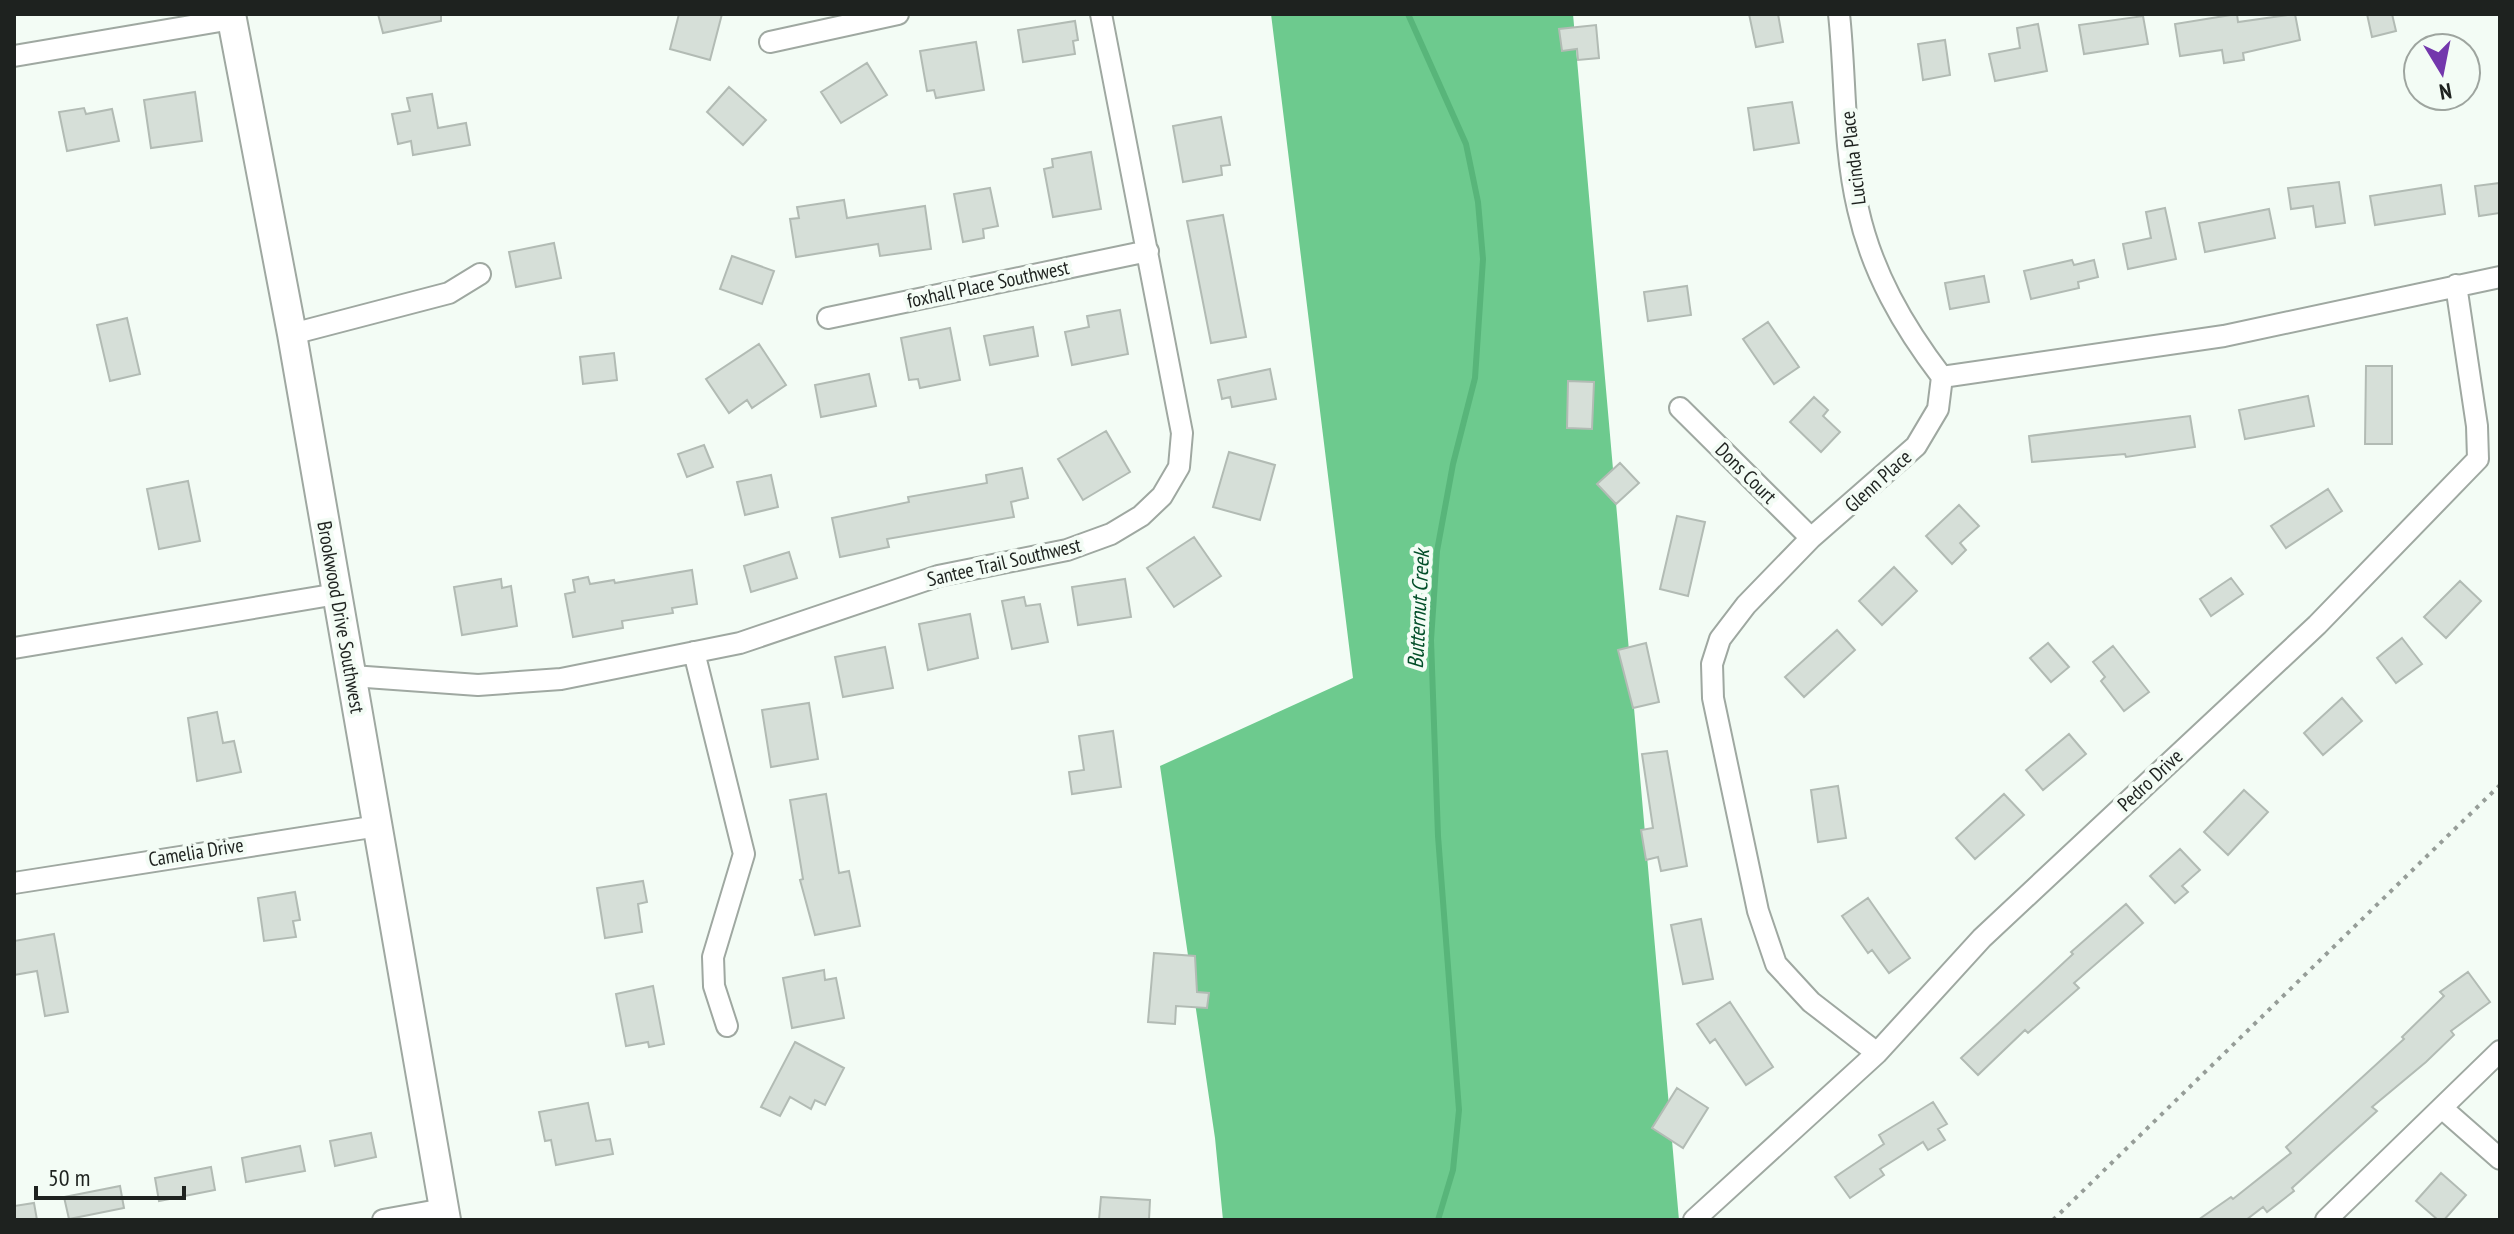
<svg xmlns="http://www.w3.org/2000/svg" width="2514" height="1234" font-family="'PT Sans Narrow',sans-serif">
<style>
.forest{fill:#6dca8e}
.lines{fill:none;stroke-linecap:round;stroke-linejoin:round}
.stream{stroke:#58b57a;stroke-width:6}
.building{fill:#d6dfd8;stroke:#b2bbb4;stroke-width:2}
.street-casing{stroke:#9fa8a1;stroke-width:24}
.secondary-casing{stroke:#9fa8a1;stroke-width:32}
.path{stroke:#969d98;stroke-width:4;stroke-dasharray:4 6;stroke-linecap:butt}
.street{stroke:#fff;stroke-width:20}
.secondary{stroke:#fff;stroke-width:28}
.labels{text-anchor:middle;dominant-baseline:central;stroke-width:8;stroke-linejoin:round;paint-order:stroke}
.street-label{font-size:20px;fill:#1e221f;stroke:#f3fcf5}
.water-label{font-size:22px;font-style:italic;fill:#034e29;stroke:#f3fcf5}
</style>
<rect width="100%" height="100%" fill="#f3fcf5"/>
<path class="forest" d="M 1271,14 L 1573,14 L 1679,1220 L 1223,1220 L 1215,1138 L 1160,766 L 1353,678 Z"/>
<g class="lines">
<path class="stream" d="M 1408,14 L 1466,144 L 1478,202 L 1483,259 L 1475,378 L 1453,464 L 1437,551 L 1431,640 L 1438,836 L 1459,1110 L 1453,1170 L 1438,1220"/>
</g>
<path class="building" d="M 378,14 L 441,14 L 441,21 L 383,33 Z
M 679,14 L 722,14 L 710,60 L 670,49 Z
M 1749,14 L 1778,14 L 1783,42 L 1756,47 Z
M 2237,14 L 2238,22 L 2295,14 L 2300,40 L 2243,53 L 2244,60 L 2224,63 L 2222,50 L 2180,56 L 2175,24 Z
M 2367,14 L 2392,14 L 2396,31 L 2372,37 Z
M 2143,16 L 2148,44 L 2084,54 L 2079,25 Z
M 1075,21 L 1078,40 L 1073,41 L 1075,54 L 1023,62 L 1018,30 Z
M 2038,24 L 2047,71 L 1995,81 L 1989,54 L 2020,48 L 2017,28 Z
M 1596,25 L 1599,58 L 1578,60 L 1577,49 L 1562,51 L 1559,29 Z
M 1945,40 L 1950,75 L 1923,80 L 1918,44 Z
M 976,42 L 984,90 L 936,98 L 934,90 L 927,91 L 920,51 Z
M 867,63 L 887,95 L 841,123 L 821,92 Z
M 729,87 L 766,120 L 743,145 L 707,112 Z
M 195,92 L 202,141 L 151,148 L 144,100 Z
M 432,94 L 438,128 L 466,123 L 470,145 L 413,155 L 411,141 L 398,144 L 392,114 L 410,111 L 407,98 Z
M 1792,102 L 1799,143 L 1754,150 L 1748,108 Z
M 84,108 L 86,114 L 112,109 L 119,141 L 67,151 L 59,112 Z
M 1221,117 L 1230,165 L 1221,166 L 1222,175 L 1183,182 L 1173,126 Z
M 1091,152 L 1101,209 L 1053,217 L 1044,169 L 1053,167 L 1052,159 Z
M 2339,182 L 2345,223 L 2316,227 L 2313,206 L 2291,209 L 2288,188 Z
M 2500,183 L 2500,213 L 2479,216 L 2475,186 Z
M 2441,185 L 2445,214 L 2375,225 L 2370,196 Z
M 990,188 L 998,226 L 983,229 L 984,238 L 963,242 L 954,194 Z
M 844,200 L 847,218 L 925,206 L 931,249 L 880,256 L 878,244 L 796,257 L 790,219 L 799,218 L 797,207 Z
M 2165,208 L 2176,259 L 2128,269 L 2123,244 L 2151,238 L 2146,212 Z
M 2269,209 L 2275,238 L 2205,252 L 2199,223 Z
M 1223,215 L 1246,337 L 1211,343 L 1187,221 Z
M 554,243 L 561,278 L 516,287 L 509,252 Z
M 732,256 L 774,271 L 762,304 L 720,289 Z
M 2072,260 L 2074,265 L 2094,260 L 2098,277 L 2078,282 L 2079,288 L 2031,299 L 2024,271 Z
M 1984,276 L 1989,302 L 1950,309 L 1945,283 Z
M 1687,286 L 1691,315 L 1648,321 L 1644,292 Z
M 1120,310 L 1128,354 L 1072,365 L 1065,332 L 1089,327 L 1087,316 Z
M 127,318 L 140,374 L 110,381 L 97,325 Z
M 1768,322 L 1799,367 L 1774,384 L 1743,339 Z
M 1033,327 L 1038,356 L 990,365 L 984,336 Z
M 950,328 L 960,380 L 920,388 L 918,379 L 909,380 L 901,338 Z
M 759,344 L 786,385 L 752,408 L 747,400 L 729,413 L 706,379 Z
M 614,353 L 617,380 L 583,384 L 580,357 Z
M 2366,366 L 2392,366 L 2392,444 L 2365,444 Z
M 1270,369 L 1276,399 L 1232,407 L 1230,397 L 1222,399 L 1218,380 Z
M 869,374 L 876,406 L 821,417 L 815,385 Z
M 1568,381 L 1594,382 L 1592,429 L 1567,428 Z
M 2308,396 L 2314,426 L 2245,439 L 2239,410 Z
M 1814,397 L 1828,410 L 1823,416 L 1840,432 L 1821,452 L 1790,422 Z
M 2190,416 L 2195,447 L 2126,457 L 2125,454 L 2032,462 L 2029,436 Z
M 1106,431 L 1130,472 L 1083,500 L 1058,459 Z
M 704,445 L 713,467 L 687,477 L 678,454 Z
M 1229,452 L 1275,465 L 1260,520 L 1213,507 Z
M 1620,463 L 1639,483 L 1616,504 L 1597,484 Z
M 1022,468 L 1028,498 L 1011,502 L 1014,517 L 887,539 L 889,547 L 840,557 L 832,518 L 909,502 L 908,497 L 987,483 L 986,475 Z
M 771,475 L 778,507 L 745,515 L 737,482 Z
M 188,481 L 200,541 L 159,549 L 147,489 Z
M 2328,489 L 2342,511 L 2286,548 L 2271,526 Z
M 1959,505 L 1979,526 L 1960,543 L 1966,550 L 1952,564 L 1926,536 Z
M 1677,516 L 1705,522 L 1688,596 L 1660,589 Z
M 1194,537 L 1221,576 L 1174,607 L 1147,568 Z
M 789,552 L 797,578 L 751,592 L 744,566 Z
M 1894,567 L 1917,591 L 1882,625 L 1859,601 Z
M 692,570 L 697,604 L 672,608 L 673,613 L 622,621 L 623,628 L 573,637 L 565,594 L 575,592 L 573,580 L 588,577 L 590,584 L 614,580 L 615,583 Z
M 2231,578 L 2243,594 L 2211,616 L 2200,599 Z
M 501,579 L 502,588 L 511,586 L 517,626 L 462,635 L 454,587 Z
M 1125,579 L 1131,617 L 1078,625 L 1072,587 Z
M 2460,581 L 2481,601 L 2446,638 L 2424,617 Z
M 1024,597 L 1026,606 L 1040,604 L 1048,642 L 1012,649 L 1002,601 Z
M 970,614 L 978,658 L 928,670 L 919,624 Z
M 1837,630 L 1855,650 L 1804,697 L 1785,677 Z
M 2402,638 L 2422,664 L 2396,683 L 2377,658 Z
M 1646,643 L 1659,702 L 1633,708 L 1618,650 Z
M 2048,643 L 2069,667 L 2051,682 L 2030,658 Z
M 2113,646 L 2149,692 L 2124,711 L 2101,681 L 2105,677 L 2093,662 Z
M 885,647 L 893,688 L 843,697 L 835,657 Z
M 2342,698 L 2362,721 L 2323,755 L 2304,733 Z
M 809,703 L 818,759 L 771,767 L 762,710 Z
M 217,712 L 223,743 L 234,741 L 241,772 L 197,781 L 188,718 Z
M 1113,731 L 1121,787 L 1072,794 L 1069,772 L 1084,770 L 1079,736 Z
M 2069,734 L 2086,754 L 2043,790 L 2026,770 Z
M 1667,751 L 1687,866 L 1661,871 L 1658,857 L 1646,860 L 1641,830 L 1653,828 L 1642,754 Z
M 1838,786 L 1846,838 L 1818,842 L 1811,790 Z
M 2244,790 L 2268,812 L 2228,855 L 2204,832 Z
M 826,794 L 839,873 L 849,871 L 860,926 L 815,935 L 800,880 L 803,879 L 790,800 Z
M 2004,794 L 2024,815 L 1975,859 L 1956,838 Z
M 2180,849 L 2200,870 L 2182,886 L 2188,892 L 2175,903 L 2150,876 Z
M 643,881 L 647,902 L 638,904 L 642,932 L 605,938 L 597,888 Z
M 295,892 L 300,920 L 293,921 L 296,937 L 264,941 L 258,898 Z
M 1868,898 L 1910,958 L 1889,973 L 1872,950 L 1868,953 L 1842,916 Z
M 2126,904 L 2143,923 L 2074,983 L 2079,988 L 2028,1033 L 2025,1030 L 1978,1075 L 1961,1058 L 2073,954 L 2071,952 Z
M 1701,919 L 1713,979 L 1683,984 L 1671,925 Z
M 54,934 L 68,1012 L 45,1016 L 37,971 L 14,975 L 14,941 Z
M 1154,953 L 1195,956 L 1197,992 L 1209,993 L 1207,1008 L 1176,1006 L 1175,1024 L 1148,1022 Z
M 824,970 L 825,980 L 836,978 L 844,1018 L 792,1028 L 783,978 Z
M 2468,972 L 2490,1002 L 2451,1031 L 2454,1035 L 2426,1062 L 2372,1107 L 2377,1111 L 2292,1188 L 2294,1191 L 2267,1212 L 2263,1207 L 2246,1220 L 2198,1220 L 2231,1197 L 2233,1199 L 2291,1153 L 2286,1147 L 2404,1039 L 2402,1037 L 2444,996 L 2440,992 Z
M 653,986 L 664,1044 L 649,1047 L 648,1042 L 626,1046 L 616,994 Z
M 1730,1002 L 1773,1067 L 1746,1085 L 1715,1039 L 1710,1043 L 1697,1024 Z
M 795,1042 L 844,1068 L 825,1105 L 815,1100 L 811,1109 L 790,1097 L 780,1116 L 761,1107 Z
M 1677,1088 L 1708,1108 L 1683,1148 L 1652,1128 Z
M 1933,1102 L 1947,1124 L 1938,1129 L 1945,1140 L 1928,1150 L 1923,1142 L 1880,1169 L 1884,1175 L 1850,1198 L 1835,1177 L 1884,1144 L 1879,1135 Z
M 588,1103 L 596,1141 L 610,1139 L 613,1154 L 556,1165 L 551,1140 L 545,1141 L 539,1112 Z
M 371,1133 L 376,1157 L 335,1166 L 330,1141 Z
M 300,1146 L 305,1171 L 246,1182 L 242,1158 Z
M 211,1167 L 215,1190 L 159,1201 L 155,1178 Z
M 2441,1173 L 2466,1195 L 2444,1220 L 2438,1220 L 2416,1201 Z
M 120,1186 L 124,1208 L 69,1219 L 64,1197 Z
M 1101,1197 L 1150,1200 L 1149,1220 L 1099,1220 Z
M 34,1203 L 37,1220 L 14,1220 L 14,1206 Z"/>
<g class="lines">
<defs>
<path id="street" d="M 1839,14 C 1846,78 1843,146 1858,209 C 1872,272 1903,326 1942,377
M 770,42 L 898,14
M 14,56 L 232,19
M 828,318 L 1148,251
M 292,334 L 449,293 L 480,274
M 1942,377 L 2224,336 L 2500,277
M 1680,408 L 1811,538
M 14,648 L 337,594
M 694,652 L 744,854 L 713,957 L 714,986 L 727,1026
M 352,676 L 478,685 L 561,679 L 740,643 L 938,576 L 1067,550 L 1111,534 L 1141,516 L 1162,496 L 1179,467 L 1182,433 L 1101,14
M 14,883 L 378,826
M 1877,1053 L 1811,1002 L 1776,964 L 1758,911 L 1713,698 L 1712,664 L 1720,639 L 1746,605 L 1811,538 L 1916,446 L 1938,409 L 1942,377
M 2442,1108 L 2500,1159
M 383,1220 L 444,1209
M 1694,1220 L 1877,1053 L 1982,938 L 2317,625 L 2478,459 L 2477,426 L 2456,285
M 2326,1220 L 2500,1051"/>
<path id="secondary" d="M 231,14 L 292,334 L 446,1220"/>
</defs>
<use href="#street" class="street-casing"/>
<use href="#secondary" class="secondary-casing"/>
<path class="path" d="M 2053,1220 L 2500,785"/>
<use href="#street" class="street"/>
<use href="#secondary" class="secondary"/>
</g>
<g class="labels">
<g class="street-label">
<text transform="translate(1853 158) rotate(-97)">Lucinda Place</text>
<text transform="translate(988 284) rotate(-12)">foxhall Place Southwest</text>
<text transform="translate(1746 473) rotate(45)">Dons Court</text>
<text transform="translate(1878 481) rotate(-42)">Glenn Place</text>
<text transform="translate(1004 562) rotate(-13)">Santee Trail Southwest</text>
<text transform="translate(341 617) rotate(80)">Brookwood Drive Southwest</text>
<text transform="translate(2150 780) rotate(-43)">Pedro Drive</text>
<text transform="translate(196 852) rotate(-9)">Camelia Drive</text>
</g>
<g class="water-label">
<text transform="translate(1418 609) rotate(-87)">Butternut Creek</text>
</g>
</g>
<rect width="2514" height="1234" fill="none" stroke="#1e221f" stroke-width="32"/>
<g transform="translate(2442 72) rotate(170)"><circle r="38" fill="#f3fcf5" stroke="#9ea59f" stroke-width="2"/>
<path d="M0-6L14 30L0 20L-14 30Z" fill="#7337ac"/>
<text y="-12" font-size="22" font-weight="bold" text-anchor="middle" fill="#1e221f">N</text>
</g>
<path d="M36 1186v12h148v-12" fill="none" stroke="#1e221f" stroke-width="4"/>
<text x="48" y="1186" font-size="24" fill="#1e221f" stroke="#f3fcf5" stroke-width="6" paint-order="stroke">50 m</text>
</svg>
